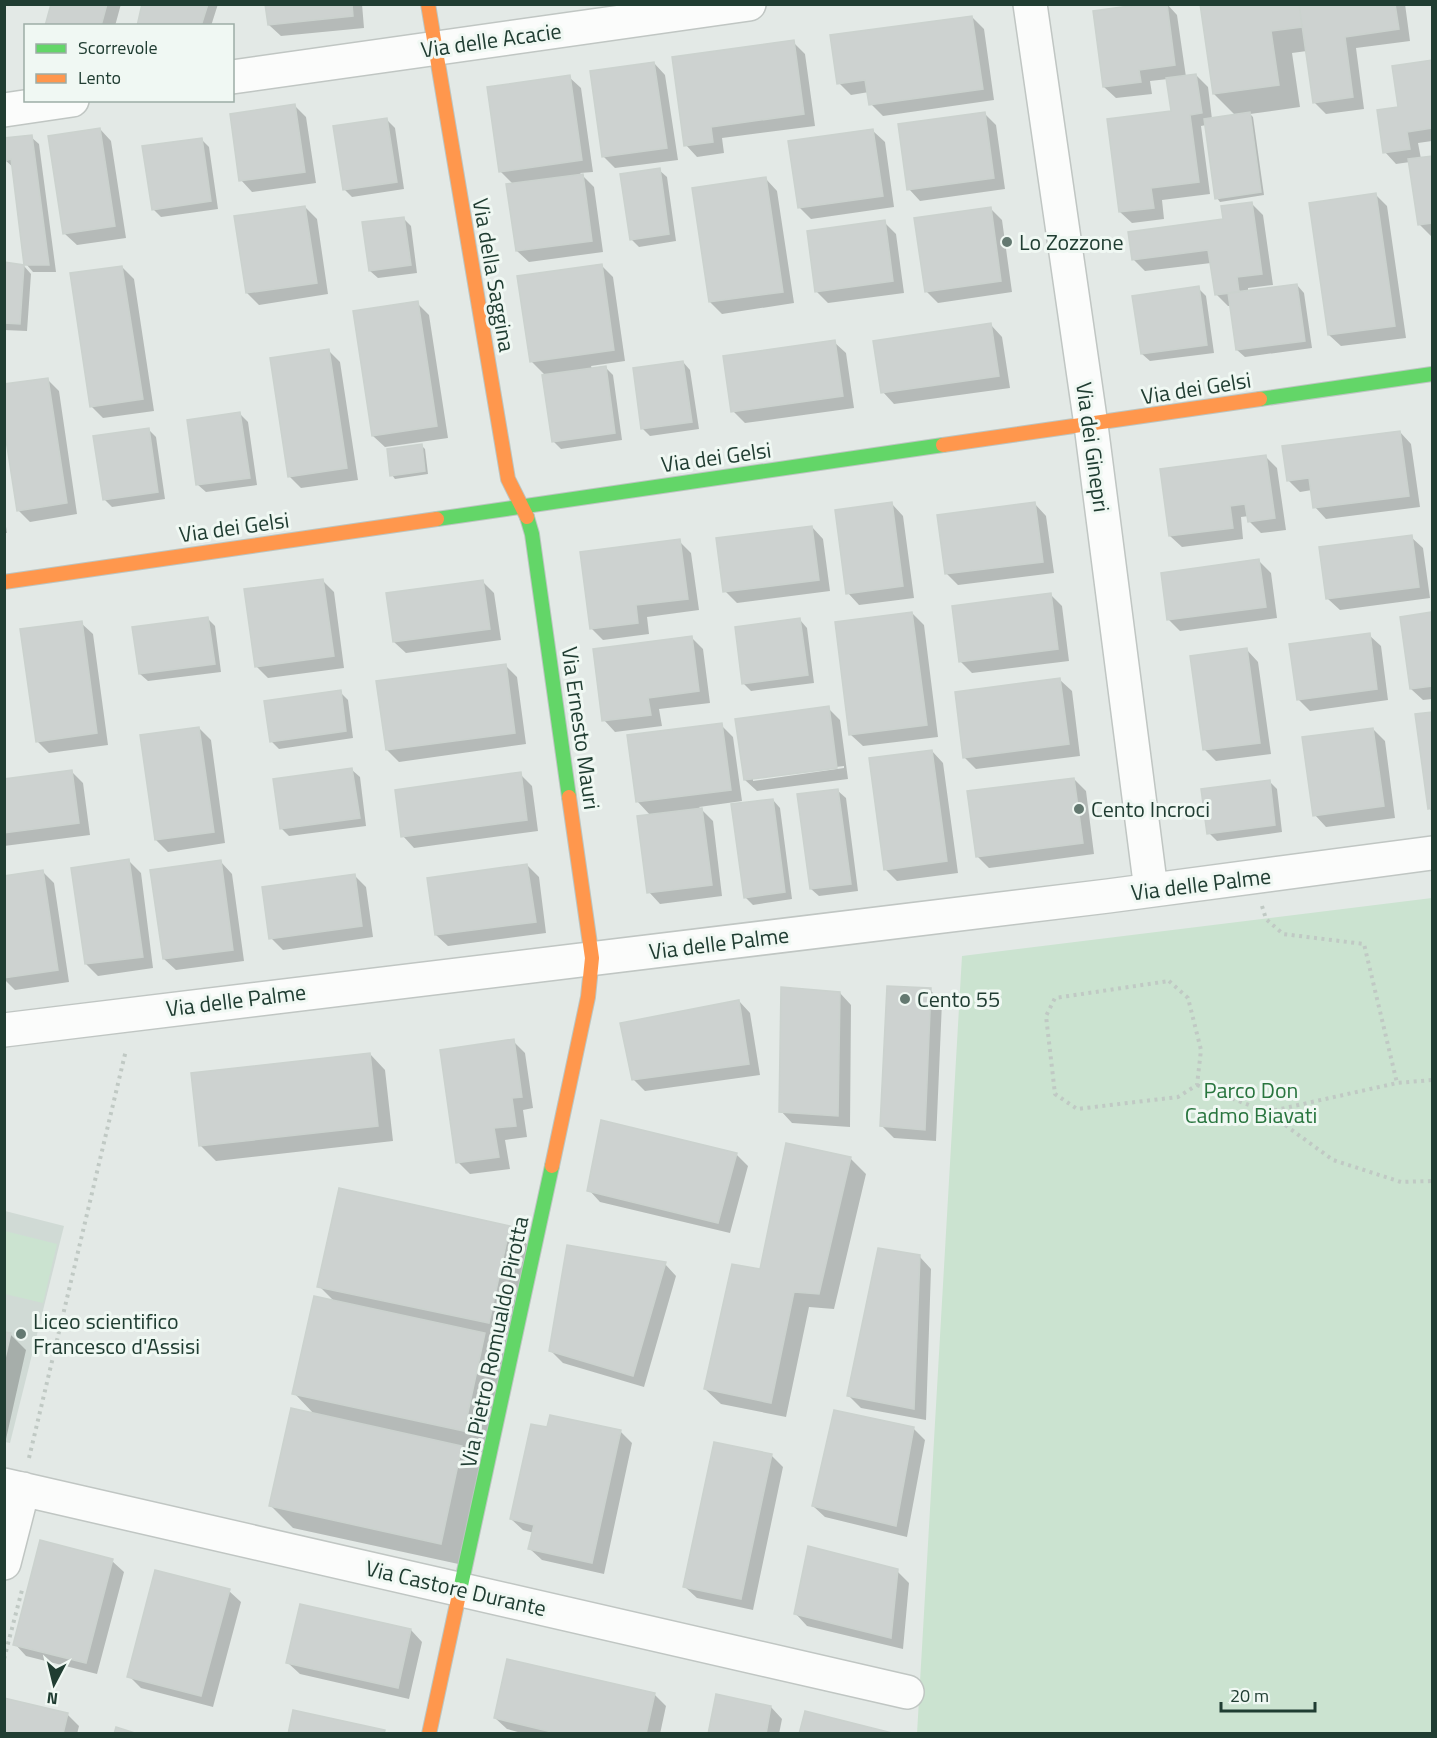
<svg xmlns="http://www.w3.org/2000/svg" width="1437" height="1738" font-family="'Titillium Web',sans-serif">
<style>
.built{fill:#d0dad5}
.green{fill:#cbe3d0}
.shadow{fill:#0003;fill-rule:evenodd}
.building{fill:#cdd2d0;stroke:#cbd2ce;stroke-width:1.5}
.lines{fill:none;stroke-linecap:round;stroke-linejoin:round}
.street-casing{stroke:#c0c6c3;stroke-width:36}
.fast-casing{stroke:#bcc5c1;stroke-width:16}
.slow-casing{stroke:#bcc5c1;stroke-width:16}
.path{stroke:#c0c9c4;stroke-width:4;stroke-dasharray:3 4.5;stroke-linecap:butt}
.street{stroke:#fbfcfb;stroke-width:33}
.fast{stroke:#63d668;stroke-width:14}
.slow{stroke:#ff974d;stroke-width:14}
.poi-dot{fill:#647971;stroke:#f0f8f3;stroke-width:2}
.labels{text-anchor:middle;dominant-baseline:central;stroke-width:6;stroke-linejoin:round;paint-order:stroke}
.street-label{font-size:22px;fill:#203d32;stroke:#f0f8f3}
.poi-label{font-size:22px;fill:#203d32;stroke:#f0f8f3;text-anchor:start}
.park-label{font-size:22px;fill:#28753e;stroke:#f0f8f3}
</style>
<rect width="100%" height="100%" fill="#e3e9e6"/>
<path class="built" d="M 5,1211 L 64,1226 L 10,1443 L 5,1442 Z"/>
<path class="green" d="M 1432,898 L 1432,1733 L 917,1734 L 962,956 Z
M 5,1231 L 57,1244 L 43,1303 L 5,1294 Z"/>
<path class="shadow" d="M 52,4 L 121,4 L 115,26 L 46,26 Z
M 144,4 L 218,4 L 211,26 L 138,26 Z
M 267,4 L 362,4 L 364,28 L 281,36 L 269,25 Z
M 1155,4 L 1167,4 L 1177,15 L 1186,77 L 1196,75 L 1208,87 L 1212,119 L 1236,116 L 1214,94 L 1201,4 L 1405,4 L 1410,41 L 1356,48 L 1364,109 L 1326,114 L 1314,102 L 1307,51 L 1292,53 L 1300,107 L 1250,114 L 1253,117 L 1264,195 L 1220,202 L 1217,198 L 1206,125 L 1201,126 L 1210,194 L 1162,200 L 1164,219 L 1132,223 L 1120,212 L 1172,112 L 1168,79 L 1150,81 L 1152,94 L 1116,98 L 1104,87 Z
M 972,17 L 984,29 L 994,100 L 883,116 L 871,104 L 869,92 L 851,95 L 839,83 Z
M 793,42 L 805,54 L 815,126 L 722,138 L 724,153 L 697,157 L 686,145 Z
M 1432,62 L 1432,141 L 1418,143 L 1421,159 L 1432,157 L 1431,236 L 1419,224 L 1410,162 L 1396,164 L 1385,152 L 1399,108 L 1394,67 Z
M 654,63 L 665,75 L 678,160 L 615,168 L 604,157 Z
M 569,77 L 581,88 L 593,172 L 580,173 L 594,187 L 603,252 L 529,262 L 517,251 L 514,185 L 500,171 Z
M 294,105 L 306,117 L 316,183 L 252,192 L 241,180 Z
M 984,113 L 996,125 L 1005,189 L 920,201 L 909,189 Z
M 387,120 L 395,128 L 404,189 L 352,197 L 344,189 Z
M 100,129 L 111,141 L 126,238 L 77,245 L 65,234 Z
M 873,131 L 885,142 L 894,207 L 811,219 L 799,207 Z
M 31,137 L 39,144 L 56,272 L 33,272 L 26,264 L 14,168 L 5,160 Z
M 201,139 L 209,147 L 218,209 L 161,217 L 153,209 Z
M 659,170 L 667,177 L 676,241 L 639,247 L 631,239 Z
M 766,179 L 777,191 L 794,303 L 722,314 L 710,302 Z
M 1376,195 L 1387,206 L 1406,338 L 1341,346 L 1329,335 Z
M 1251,203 L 1263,215 L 1273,285 L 1248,288 L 1248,292 L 1297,285 L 1304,293 L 1312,348 L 1245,357 L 1237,350 L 1231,306 L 1228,306 L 1216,294 L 1211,263 L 1145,271 L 1134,260 L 1225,221 Z
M 305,207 L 317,219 L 328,294 L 259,305 L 247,293 Z
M 990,208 L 1002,220 L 1012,292 L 938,303 L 926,291 Z
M 403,218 L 411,226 L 417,273 L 378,278 L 370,271 Z
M 884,222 L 896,234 L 904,293 L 828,303 L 817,292 Z
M 4,263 L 24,266 L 31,274 L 27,331 L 4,330 Z
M 602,266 L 613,277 L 625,361 L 591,366 L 592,369 L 605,367 L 613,375 L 622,440 L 561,449 L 553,441 L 546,376 L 531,361 Z
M 122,267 L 134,279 L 154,411 L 103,418 L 91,406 Z
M 1198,288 L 1206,296 L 1214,353 L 1150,361 L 1142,354 Z
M 417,303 L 429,315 L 448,438 L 385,447 L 373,436 Z
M 991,325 L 1002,337 L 1010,388 L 894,404 L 883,392 Z
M 834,342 L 846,353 L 854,408 L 745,423 L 733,411 Z
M 329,351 L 340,362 L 358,480 L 301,488 L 289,476 Z
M 683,362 L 690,370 L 699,429 L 650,436 L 643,429 Z
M 47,379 L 59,391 L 77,514 L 30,522 L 18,510 Z
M 240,414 L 248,422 L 257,485 L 206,492 L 198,485 Z
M 148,429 L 156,437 L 165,499 L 112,507 L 104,499 Z
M 1400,432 L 1411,444 L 1420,507 L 1326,519 L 1315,507 L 1312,490 L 1300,492 L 1288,480 Z
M 422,446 L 425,449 L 428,474 L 395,479 L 392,475 Z
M 1266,457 L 1277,468 L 1286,530 L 1261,533 L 1249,521 L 1249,516 L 1241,517 L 1243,539 L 1182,547 L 1170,536 Z
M 892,504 L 903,516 L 914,598 L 859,605 L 848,593 Z
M 1035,504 L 1046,516 L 1054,573 L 958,585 L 946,573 Z
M 4,514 L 7,533 L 4,533 Z
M 812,527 L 823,539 L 830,591 L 737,603 L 725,591 Z
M 1411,537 L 1423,548 L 1430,598 L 1340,610 L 1328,599 Z
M 679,541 L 691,553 L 699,610 L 647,617 L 649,634 L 603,640 L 591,628 Z
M 1259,561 L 1271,573 L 1277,618 L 1180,631 L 1168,619 Z
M 322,580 L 334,592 L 344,668 L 268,678 L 256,666 Z
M 482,581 L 494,593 L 501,640 L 406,653 L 394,642 Z
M 1050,594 L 1062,606 L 1069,661 L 972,673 L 960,661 Z
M 912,613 L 924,625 L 938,737 L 863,746 L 851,735 Z
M 1432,614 L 1432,699 L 1423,700 L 1411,689 L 1401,618 Z
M 207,618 L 215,626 L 221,672 L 148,681 L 140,674 Z
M 800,620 L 807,628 L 814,683 L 751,691 L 743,683 Z
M 81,623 L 93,634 L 108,745 L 49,753 L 37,741 Z
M 1369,635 L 1381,646 L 1388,700 L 1310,711 L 1298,699 Z
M 692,638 L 703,649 L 710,703 L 659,709 L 662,726 L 615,732 L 604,720 Z
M 1247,650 L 1258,662 L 1271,754 L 1216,761 L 1205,750 Z
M 505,665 L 517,677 L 526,744 L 399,762 L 387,750 Z
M 1060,680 L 1072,691 L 1080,756 L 976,769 L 964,757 Z
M 340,692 L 348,700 L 353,738 L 279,749 L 271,741 Z
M 828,708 L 840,720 L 848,779 L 757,791 L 745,780 ZM 844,766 L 844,768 L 753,781 L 753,777 Z
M 1432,713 L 1432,811 L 1429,808 L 1417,716 Z
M 721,725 L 733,737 L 742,801 L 699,807 L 713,821 L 722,896 L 660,904 L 649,892 L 651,816 L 637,801 Z
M 199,728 L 211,740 L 225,843 L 168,852 L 156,840 Z
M 1373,729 L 1385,741 L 1395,818 L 1326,827 L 1315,815 Z
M 932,751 L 943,763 L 958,873 L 897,881 L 885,869 Z
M 352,770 L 360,777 L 366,826 L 289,836 L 281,828 Z
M 71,771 L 83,783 L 90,835 L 4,846 L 4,780 Z
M 520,774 L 532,786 L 538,831 L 414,848 L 403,836 Z
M 1074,779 L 1086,791 L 1094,854 L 989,868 L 977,856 Z
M 1269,781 L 1277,789 L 1282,832 L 1217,841 L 1209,833 Z
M 838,791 L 846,798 L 858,891 L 819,896 L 811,889 Z
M 773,800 L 780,808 L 792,899 L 753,905 L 745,897 Z
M 129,861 L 141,873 L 153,968 L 98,976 L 86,964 Z
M 221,862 L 232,874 L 244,961 L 176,970 L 164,959 Z
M 527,865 L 539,877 L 546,933 L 448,946 L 436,935 Z
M 43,872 L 54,883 L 69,982 L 15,990 L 4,979 L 4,877 Z
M 355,876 L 366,887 L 373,937 L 283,950 L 271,938 Z
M 930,990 L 942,1002 L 936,1141 L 894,1138 L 882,1126 Z
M 840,993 L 851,1005 L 850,1127 L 792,1123 L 781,1111 Z
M 739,1001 L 750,1013 L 760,1075 L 645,1091 L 633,1079 Z
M 513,1041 L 525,1053 L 533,1108 L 523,1110 L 527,1137 L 505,1140 L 510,1169 L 470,1174 L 458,1162 Z
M 370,1054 L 385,1070 L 393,1141 L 216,1161 L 201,1146 Z
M 787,1145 L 851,1159 L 866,1174 L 834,1309 L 809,1307 L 786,1417 L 721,1404 L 705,1389 L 761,1271 Z
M 736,1154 L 748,1166 L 730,1233 L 600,1202 L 589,1190 Z
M 509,1227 L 532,1249 L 511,1345 L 490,1340 L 507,1357 L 486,1453 L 462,1447 L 484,1470 L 463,1565 L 293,1528 L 271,1506 L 316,1416 L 294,1393 L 335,1302 L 319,1286 Z
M 920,1257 L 931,1269 L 926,1420 L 861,1408 L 849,1396 Z
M 665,1264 L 676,1276 L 644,1387 L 563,1363 L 551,1351 Z
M 4,1333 L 11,1335 L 26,1350 L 6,1439 Z
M 913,1428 L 925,1440 L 907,1537 L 825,1517 L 813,1506 Z
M 548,1429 L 620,1431 L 632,1443 L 604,1574 L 542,1560 L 530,1549 L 534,1533 L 523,1530 L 511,1519 Z
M 771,1455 L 783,1467 L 753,1610 L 697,1598 L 685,1587 Z
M 112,1561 L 124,1572 L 97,1674 L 26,1656 L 15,1644 Z
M 897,1571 L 909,1583 L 903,1649 L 807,1626 L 796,1614 Z
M 229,1591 L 241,1602 L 213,1707 L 141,1688 L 129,1676 Z
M 411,1630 L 422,1642 L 409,1699 L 300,1674 L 288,1663 Z
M 654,1694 L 666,1706 L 660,1734 L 525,1734 L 507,1729 L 495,1718 Z
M 771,1707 L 782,1719 L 779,1734 L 710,1734 Z
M 67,1714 L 79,1726 L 77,1734 L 4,1734 Z"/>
<path class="building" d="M 51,4 L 107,4 L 101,26 L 45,26 Z
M 142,4 L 208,4 L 201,26 L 137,26 Z
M 265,4 L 352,4 L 353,16 L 268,25 Z
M 1144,4 L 1167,4 L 1175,65 L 1139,70 L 1141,82 L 1103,87 L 1093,11 Z
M 1200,4 L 1299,4 L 1302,27 L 1271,31 L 1279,85 L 1213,94 Z
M 1299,4 L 1395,4 L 1399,29 L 1345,37 L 1353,97 L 1313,103 Z
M 972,16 L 983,89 L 869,105 L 865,80 L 837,84 L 830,35 Z
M 794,40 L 804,114 L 711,127 L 713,142 L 684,146 L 672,57 Z
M 1432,60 L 1432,128 L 1407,132 L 1410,149 L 1383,153 L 1377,110 L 1398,107 L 1392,66 Z
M 654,62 L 667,148 L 602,157 L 590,71 Z
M 1196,74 L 1202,113 L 1190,115 L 1199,182 L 1151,188 L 1154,208 L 1119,212 L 1107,119 L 1171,111 L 1166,78 Z
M 570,75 L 582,160 L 499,172 L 487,87 Z
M 295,104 L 305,172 L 239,181 L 230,114 Z
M 985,112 L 994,178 L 907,190 L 898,124 Z
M 1250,112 L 1261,192 L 1215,199 L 1204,119 Z
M 387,118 L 397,182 L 343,190 L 333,126 Z
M 100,128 L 115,226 L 63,234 L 48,136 Z
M 873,129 L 883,196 L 798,208 L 788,141 Z
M 32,135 L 49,265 L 24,265 L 11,159 L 4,161 L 4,138 Z
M 202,138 L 211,201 L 152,210 L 142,146 Z
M 1432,156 L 1432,223 L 1418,225 L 1408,159 Z
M 660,168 L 669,234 L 630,240 L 620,174 Z
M 583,174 L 592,241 L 516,251 L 506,184 Z
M 766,177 L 783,292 L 709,302 L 692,188 Z
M 1376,193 L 1395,326 L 1328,335 L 1309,203 Z
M 1252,202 L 1262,274 L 1237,277 L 1239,292 L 1215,295 L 1208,250 L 1132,260 L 1128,232 L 1223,219 L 1221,206 Z
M 305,206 L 317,283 L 246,293 L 234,216 Z
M 991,207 L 1001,281 L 925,292 L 914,218 Z
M 404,217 L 411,265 L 369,271 L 362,222 Z
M 885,220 L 893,281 L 815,292 L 807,231 Z
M 4,262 L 24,265 L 20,324 L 4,323 Z
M 602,264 L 614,350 L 530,362 L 517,276 Z
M 122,266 L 143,399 L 90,407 L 70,273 Z
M 1297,284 L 1305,341 L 1236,350 L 1228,293 Z
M 1199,286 L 1207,345 L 1141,354 L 1132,296 Z
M 418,301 L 437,426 L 372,436 L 353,311 Z
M 991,323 L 999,376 L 881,393 L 873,341 Z
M 835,340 L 843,396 L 731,412 L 723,356 Z
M 329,349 L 347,468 L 288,477 L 270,358 Z
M 683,361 L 692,422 L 641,429 L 633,368 Z
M 606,366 L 615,433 L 552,442 L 542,375 Z
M 48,378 L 67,503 L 17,511 L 4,427 L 4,384 Z
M 240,412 L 250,478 L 196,485 L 187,420 Z
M 149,428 L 158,492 L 103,500 L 93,436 Z
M 1400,431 L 1409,496 L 1313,508 L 1309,478 L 1287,481 L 1282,446 Z
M 422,444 L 425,471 L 390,476 L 387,449 Z
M 1266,455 L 1275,518 L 1248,522 L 1245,504 L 1230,506 L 1233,528 L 1169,536 L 1160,469 Z
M 892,502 L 903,586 L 846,594 L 835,510 Z
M 1035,502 L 1043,562 L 945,574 L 937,515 Z
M 812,526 L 819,580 L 723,592 L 716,538 Z
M 1412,535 L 1419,587 L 1326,599 L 1319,547 Z
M 680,539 L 688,599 L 636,605 L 638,623 L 590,629 L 580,552 Z
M 1259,559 L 1266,607 L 1167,620 L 1161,573 Z
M 323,579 L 334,656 L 255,667 L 244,589 Z
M 483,580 L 490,629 L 393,642 L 386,593 Z
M 1051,593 L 1058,649 L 959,662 L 952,606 Z
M 912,612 L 927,725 L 849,735 L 835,622 Z
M 1432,612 L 1432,686 L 1410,689 L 1400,617 Z
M 208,617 L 215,664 L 139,674 L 132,627 Z
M 800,618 L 808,675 L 742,684 L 735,627 Z
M 82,621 L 97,733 L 36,742 L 20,629 Z
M 1370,633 L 1377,689 L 1297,700 L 1289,644 Z
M 692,636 L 699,691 L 648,698 L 651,715 L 602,721 L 593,649 Z
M 1247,648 L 1260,743 L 1203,750 L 1190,656 Z
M 506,664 L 515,733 L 386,750 L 376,681 Z
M 1060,678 L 1069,744 L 963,758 L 955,692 Z
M 341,690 L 346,731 L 270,742 L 264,701 Z
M 829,706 L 837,768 L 744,780 L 735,719 Z
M 1432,712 L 1432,808 L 1428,809 L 1415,714 Z
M 722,723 L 731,790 L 636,802 L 627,735 Z
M 199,727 L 214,832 L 155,840 L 140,735 Z
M 1373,728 L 1384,806 L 1313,816 L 1302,737 Z
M 932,750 L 947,861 L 884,870 L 869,758 Z
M 352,768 L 360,818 L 280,829 L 273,779 Z
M 72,770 L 79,823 L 4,833 L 4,779 Z
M 521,772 L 527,820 L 401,837 L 395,790 Z
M 1074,778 L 1083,843 L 976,857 L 967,791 Z
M 1270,780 L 1275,825 L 1207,834 L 1201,789 Z
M 838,789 L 851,884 L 810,889 L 797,794 Z
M 773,799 L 785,892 L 744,898 L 731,804 Z
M 702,808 L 712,885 L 647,893 L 637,816 Z
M 129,859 L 143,957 L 85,964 L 71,868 Z
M 221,860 L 233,950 L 163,959 L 150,870 Z
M 527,864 L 536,922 L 435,935 L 427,878 Z
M 43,870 L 58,970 L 4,978 L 4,876 Z
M 355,874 L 362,926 L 269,939 L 262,887 Z
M 887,986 L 931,988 L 925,1130 L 880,1126 Z
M 781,987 L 840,992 L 838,1116 L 779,1112 Z
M 739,1000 L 749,1064 L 632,1080 L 620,1023 Z
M 514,1039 L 522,1097 L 512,1098 L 516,1126 L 494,1128 L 499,1157 L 456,1163 L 440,1050 Z
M 370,1053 L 378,1126 L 199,1146 L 191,1073 Z
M 601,1120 L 737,1153 L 718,1223 L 587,1191 Z
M 786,1143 L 851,1157 L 819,1294 L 794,1292 L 771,1403 L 704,1389 L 732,1264 L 760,1269 Z
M 339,1188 L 510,1226 L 489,1323 L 317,1287 Z
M 567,1245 L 666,1262 L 633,1376 L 549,1351 Z
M 878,1248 L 920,1255 L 914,1409 L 847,1396 Z
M 314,1296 L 485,1333 L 464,1431 L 292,1394 Z
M 4,1332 L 11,1333 L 4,1363 Z
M 291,1408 L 462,1446 L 441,1544 L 269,1506 Z
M 834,1410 L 914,1427 L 896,1526 L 812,1506 Z
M 550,1415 L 621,1430 L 592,1563 L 528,1549 L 534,1525 L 510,1519 L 531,1424 L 547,1427 Z
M 714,1442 L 772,1454 L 741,1599 L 683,1587 Z
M 40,1540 L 113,1559 L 86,1663 L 13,1645 Z
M 808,1546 L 898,1569 L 891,1638 L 794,1614 Z
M 155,1570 L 230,1589 L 201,1696 L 127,1677 Z
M 300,1604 L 411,1629 L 398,1688 L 286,1663 Z
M 507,1659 L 655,1693 L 646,1734 L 560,1734 L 494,1718 Z
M 716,1694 L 771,1706 L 766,1734 L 708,1734 Z
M 4,1698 L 68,1713 L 63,1734 L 4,1734 Z
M 293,1710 L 385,1730 L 384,1734 L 288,1734 Z
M 805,1711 L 896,1734 L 799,1734 Z
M 116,1727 L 138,1734 L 114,1734 Z"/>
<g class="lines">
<defs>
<path id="street" d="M 1030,4 L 1091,425 L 1151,890
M 232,77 L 749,4
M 4,110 L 72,100
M 4,1030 L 1108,896 L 1432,853
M 4,1485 L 907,1692
M 4,1563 L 23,1489"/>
<path id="fast" d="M 1260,399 L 1432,374
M 527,517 L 532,534 L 569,797
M 437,519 L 943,445
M 460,1590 L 552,1166"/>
<path id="slow" d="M 428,4 L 508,479 L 527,517
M 943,445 L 1260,399
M 4,582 L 437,519
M 552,1166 L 588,997 L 592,958 L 569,797
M 429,1734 L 460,1590"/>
</defs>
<use href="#street" class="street-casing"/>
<use href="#fast" class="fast-casing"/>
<use href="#slow" class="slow-casing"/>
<path class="path" d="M 1262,906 L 1266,919 L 1283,934 L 1364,944 L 1397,1083 L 1432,1080
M 1169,981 L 1188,998 L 1201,1050 L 1197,1085 L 1178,1097 L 1077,1109 L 1055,1094 L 1046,1016 L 1055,998 Z
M 1197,1085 L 1267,1112 L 1397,1083
M 1267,1112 L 1333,1160 L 1401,1182 L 1432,1181
M 29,1458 L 126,1050
M 4,1659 L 22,1590"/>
<use href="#street" class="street"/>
<use href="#fast" class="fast"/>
<use href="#slow" class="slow"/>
</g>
<g class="poi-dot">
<circle cx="1007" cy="242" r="6"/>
<circle cx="1079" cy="809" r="6"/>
<circle cx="905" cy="999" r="6"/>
<circle cx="21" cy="1334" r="6"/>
</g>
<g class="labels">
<g class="street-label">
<text transform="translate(491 40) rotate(-8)">Via delle Acacie</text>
<text transform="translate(494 275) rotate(80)">Via della Saggina</text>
<text transform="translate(1196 388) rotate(-9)">Via dei Gelsi</text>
<text transform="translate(1093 447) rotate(82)">Via dei Ginepri</text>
<text transform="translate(716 457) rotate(-8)">Via dei Gelsi</text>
<text transform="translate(234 527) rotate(-8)">Via dei Gelsi</text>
<text transform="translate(581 728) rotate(82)">Via Ernesto Mauri</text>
<text transform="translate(1201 884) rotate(-7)">Via delle Palme</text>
<text transform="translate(719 943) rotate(-7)">Via delle Palme</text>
<text transform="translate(236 1000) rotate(-7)">Via delle Palme</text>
<text transform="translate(494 1342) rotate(-78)">Via Pietro Romualdo Pirotta</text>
<text transform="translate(456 1588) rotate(13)">Via Castore Durante</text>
</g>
<g class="poi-label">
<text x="1019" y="242">Lo Zozzone</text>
<text x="1091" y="809">Cento Incroci</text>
<text x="917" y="999">Cento 55</text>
<text x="33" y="1321">Liceo scientifico<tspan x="33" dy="25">Francesco d'Assisi</tspan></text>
</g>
<g class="park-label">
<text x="1251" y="1090">Parco Don<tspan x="1251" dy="25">Cadmo Biavati</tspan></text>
</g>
</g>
<rect width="1437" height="1738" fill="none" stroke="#203d32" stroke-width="12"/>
<rect x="24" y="24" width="210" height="78" fill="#f0f8f3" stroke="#9dada6" stroke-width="1.5"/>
<rect x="36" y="44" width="30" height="9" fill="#63d668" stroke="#9dada6" stroke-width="1.5"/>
<text x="78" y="54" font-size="18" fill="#203d32">Scorrevole</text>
<rect x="36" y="74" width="30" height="9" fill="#ff974d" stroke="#9dada6" stroke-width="1.5"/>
<text x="78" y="84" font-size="18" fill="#203d32">Lento</text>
<g transform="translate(54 1684) rotate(187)" stroke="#f0f8f3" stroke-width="4.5" paint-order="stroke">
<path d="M0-4.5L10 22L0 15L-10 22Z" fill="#203d32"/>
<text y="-9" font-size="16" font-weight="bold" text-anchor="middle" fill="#203d32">N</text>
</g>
<path d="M1221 1702v9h94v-9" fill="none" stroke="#203d32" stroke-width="3"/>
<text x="1230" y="1702" font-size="18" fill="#203d32" stroke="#f0f8f3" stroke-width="4.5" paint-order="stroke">20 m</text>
</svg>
